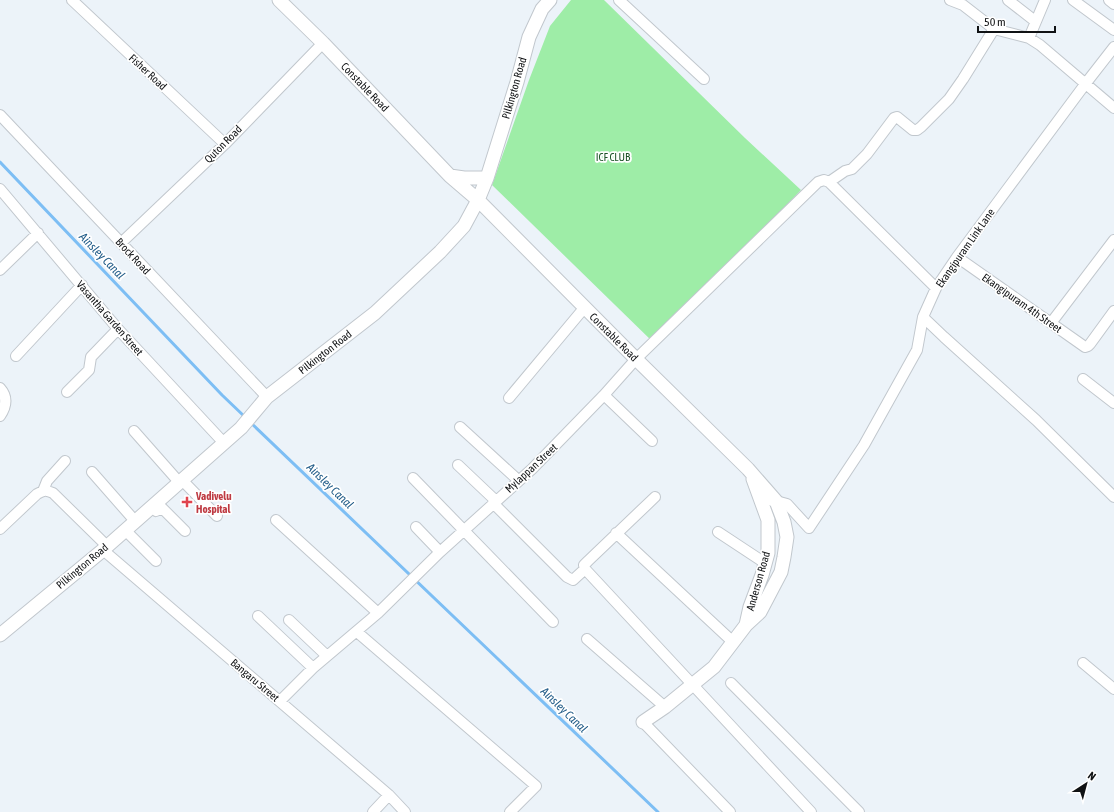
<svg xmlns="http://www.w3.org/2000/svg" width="1114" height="812" font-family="'Asap Condensed',sans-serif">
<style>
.green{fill:#9eeda7}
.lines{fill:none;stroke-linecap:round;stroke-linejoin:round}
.stream{stroke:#7dbef4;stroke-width:3}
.minor-casing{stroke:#c1c7cd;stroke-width:12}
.tertiary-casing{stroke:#c1c7cd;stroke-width:15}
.minor{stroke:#fff;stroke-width:10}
.tertiary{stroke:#fff;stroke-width:13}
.health-dot{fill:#e0444e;stroke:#fff;stroke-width:1.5}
.labels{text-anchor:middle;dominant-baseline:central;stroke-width:3.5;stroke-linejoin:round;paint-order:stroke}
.street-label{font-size:11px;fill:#101214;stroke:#fff}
.park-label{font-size:11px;fill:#1b5326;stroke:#fff}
.health-label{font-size:11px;font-weight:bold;fill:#be3a42;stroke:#fff;text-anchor:start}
.water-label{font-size:12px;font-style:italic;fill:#215c88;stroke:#fff}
</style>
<rect width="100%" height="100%" fill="#ecf3f9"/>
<path class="green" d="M 571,0 L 604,0 L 745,138 L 801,190 L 655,344 L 492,185 L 529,80 L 550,26 Z"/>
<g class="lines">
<path class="stream" d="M 0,162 L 222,395 L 245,417
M 251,423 L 658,812"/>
<defs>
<path id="minor" d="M 72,0 L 225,144
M 619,0 L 704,79
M 950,0 L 963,5 L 994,29 L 1029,38 L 1040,45 L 1114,108
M 1008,0 L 1035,21
M 1073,0 L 1114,30
M 1109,0 L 1114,4
M 1029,38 L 1045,0
M 0,115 L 267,397
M 829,182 L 845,171 L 852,169 L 867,154 L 894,118 L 897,117 L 913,130 L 917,130 L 921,127 L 949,99 L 963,79 L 994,29
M 0,189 L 118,329 L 224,443
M 121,243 L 225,144 L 323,43
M 957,257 L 1085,347 L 1088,346 L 1090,344 L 1114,311
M 0,270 L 38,233
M 923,317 L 944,337 L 1036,420 L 1114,497
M 1051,323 L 1114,240
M 16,356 L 82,285
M 1083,379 L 1114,403
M 0,388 C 8,397 6,407 0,416
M 67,392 L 89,370 L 91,357 L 118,329
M 604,395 L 652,441
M 509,398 L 585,307
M 460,427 L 518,480
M 134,431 L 179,482
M 458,465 L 496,501
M 92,472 L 135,521
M 413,478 L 553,622
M 182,480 L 217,516
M 43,491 L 47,481 L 65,461
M 772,501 L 776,501 L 787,504 L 809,528 L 864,445 L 917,350 L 923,317 L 936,288 L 957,257 L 1086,83 L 1114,47
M 493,503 L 567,577 L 573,580 L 585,569 L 584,565 L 588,561 L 655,497
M 152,506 L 156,511 L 162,508 L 185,531
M 276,520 L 378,613
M 416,527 L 440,552
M 0,529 L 37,494 C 44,490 46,490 53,493 L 107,546
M 125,530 L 156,561
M 718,532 L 765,563
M 616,533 L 733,642
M 103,550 L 389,795 L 405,812
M 585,569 L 811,812
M 258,616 L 313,668
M 289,620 L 327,656
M 357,632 L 536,786 L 510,812
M 587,639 L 665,707
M 1083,663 L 1114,689
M 731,683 L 859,812
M 280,701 L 313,668 L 378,613 L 440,552 L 532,469 L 604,395 L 636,359 L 818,182 L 824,180 L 829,182 L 936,288
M 643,722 L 730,812
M 373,812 L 389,795"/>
<path id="tertiary" d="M 279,0 L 323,43 L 450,176 L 478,200 L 636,359 L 748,469 L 776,501 L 784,522 L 787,537 L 784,557 L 781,572 L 760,612 L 746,625 L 714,667 L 665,707 L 643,722
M 450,176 L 464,178 L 487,178
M 746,625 L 750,607 L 762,575 L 768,553 L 768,520 L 753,479
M 0,635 L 103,550 L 224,443 L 241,428 L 267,397 L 375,313 L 440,252 L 464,226 L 478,200 L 487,178 L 517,82 L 529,37 L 542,9 L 550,0"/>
</defs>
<use href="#minor" class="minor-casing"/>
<use href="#tertiary" class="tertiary-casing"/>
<use href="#minor" class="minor"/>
<use href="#tertiary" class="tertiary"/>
</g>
<path class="health-dot" d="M185 496h4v4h4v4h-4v4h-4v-4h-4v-4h4z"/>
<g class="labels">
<g class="street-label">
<text transform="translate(148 72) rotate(43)">Fisher Road</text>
<text transform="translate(365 87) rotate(46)">Constable Road</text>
<text transform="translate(514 88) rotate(-74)">Pilkington Road</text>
<text transform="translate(223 144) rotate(-45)">Quton Road</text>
<text transform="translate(965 248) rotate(-55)">Ekangipuram Link Lane</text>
<text transform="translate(133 256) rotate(47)">Brock Road</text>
<text transform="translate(1022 303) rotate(35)">Ekangipuram 4th Street</text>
<text transform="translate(110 318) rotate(49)">Vasantha Garden Street</text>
<text transform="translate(614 337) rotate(45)">Constable Road</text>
<text transform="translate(325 352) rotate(-38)">Pilkington Road</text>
<text transform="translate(531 468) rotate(-43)">Mylappan Street</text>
<text transform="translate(82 566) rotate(-40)">Pilkington Road</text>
<text transform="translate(758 581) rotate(-74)">Anderson Road</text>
<text transform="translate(255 680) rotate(40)">Bangaru Street</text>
</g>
<g class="park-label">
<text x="613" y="157">ICF CLUB</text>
</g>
<g class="health-label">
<text x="196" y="496">Vadivelu<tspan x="196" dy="13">Hospital</tspan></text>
</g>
<g class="water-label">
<text transform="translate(102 256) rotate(46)">Ainsley Canal</text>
<text transform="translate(330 486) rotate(44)">Ainsley Canal</text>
<text transform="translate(564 710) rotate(44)">Ainsley Canal</text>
</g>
</g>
<g transform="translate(1086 784) rotate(36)" stroke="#ffffff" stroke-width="3" paint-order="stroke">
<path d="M0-3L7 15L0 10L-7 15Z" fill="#101214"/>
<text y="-6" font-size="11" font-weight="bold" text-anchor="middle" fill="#101214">N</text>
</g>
<path d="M978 26v6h77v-6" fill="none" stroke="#101214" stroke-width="2"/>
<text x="984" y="26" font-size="12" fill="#101214" stroke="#ffffff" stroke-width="3" paint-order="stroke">50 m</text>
</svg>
